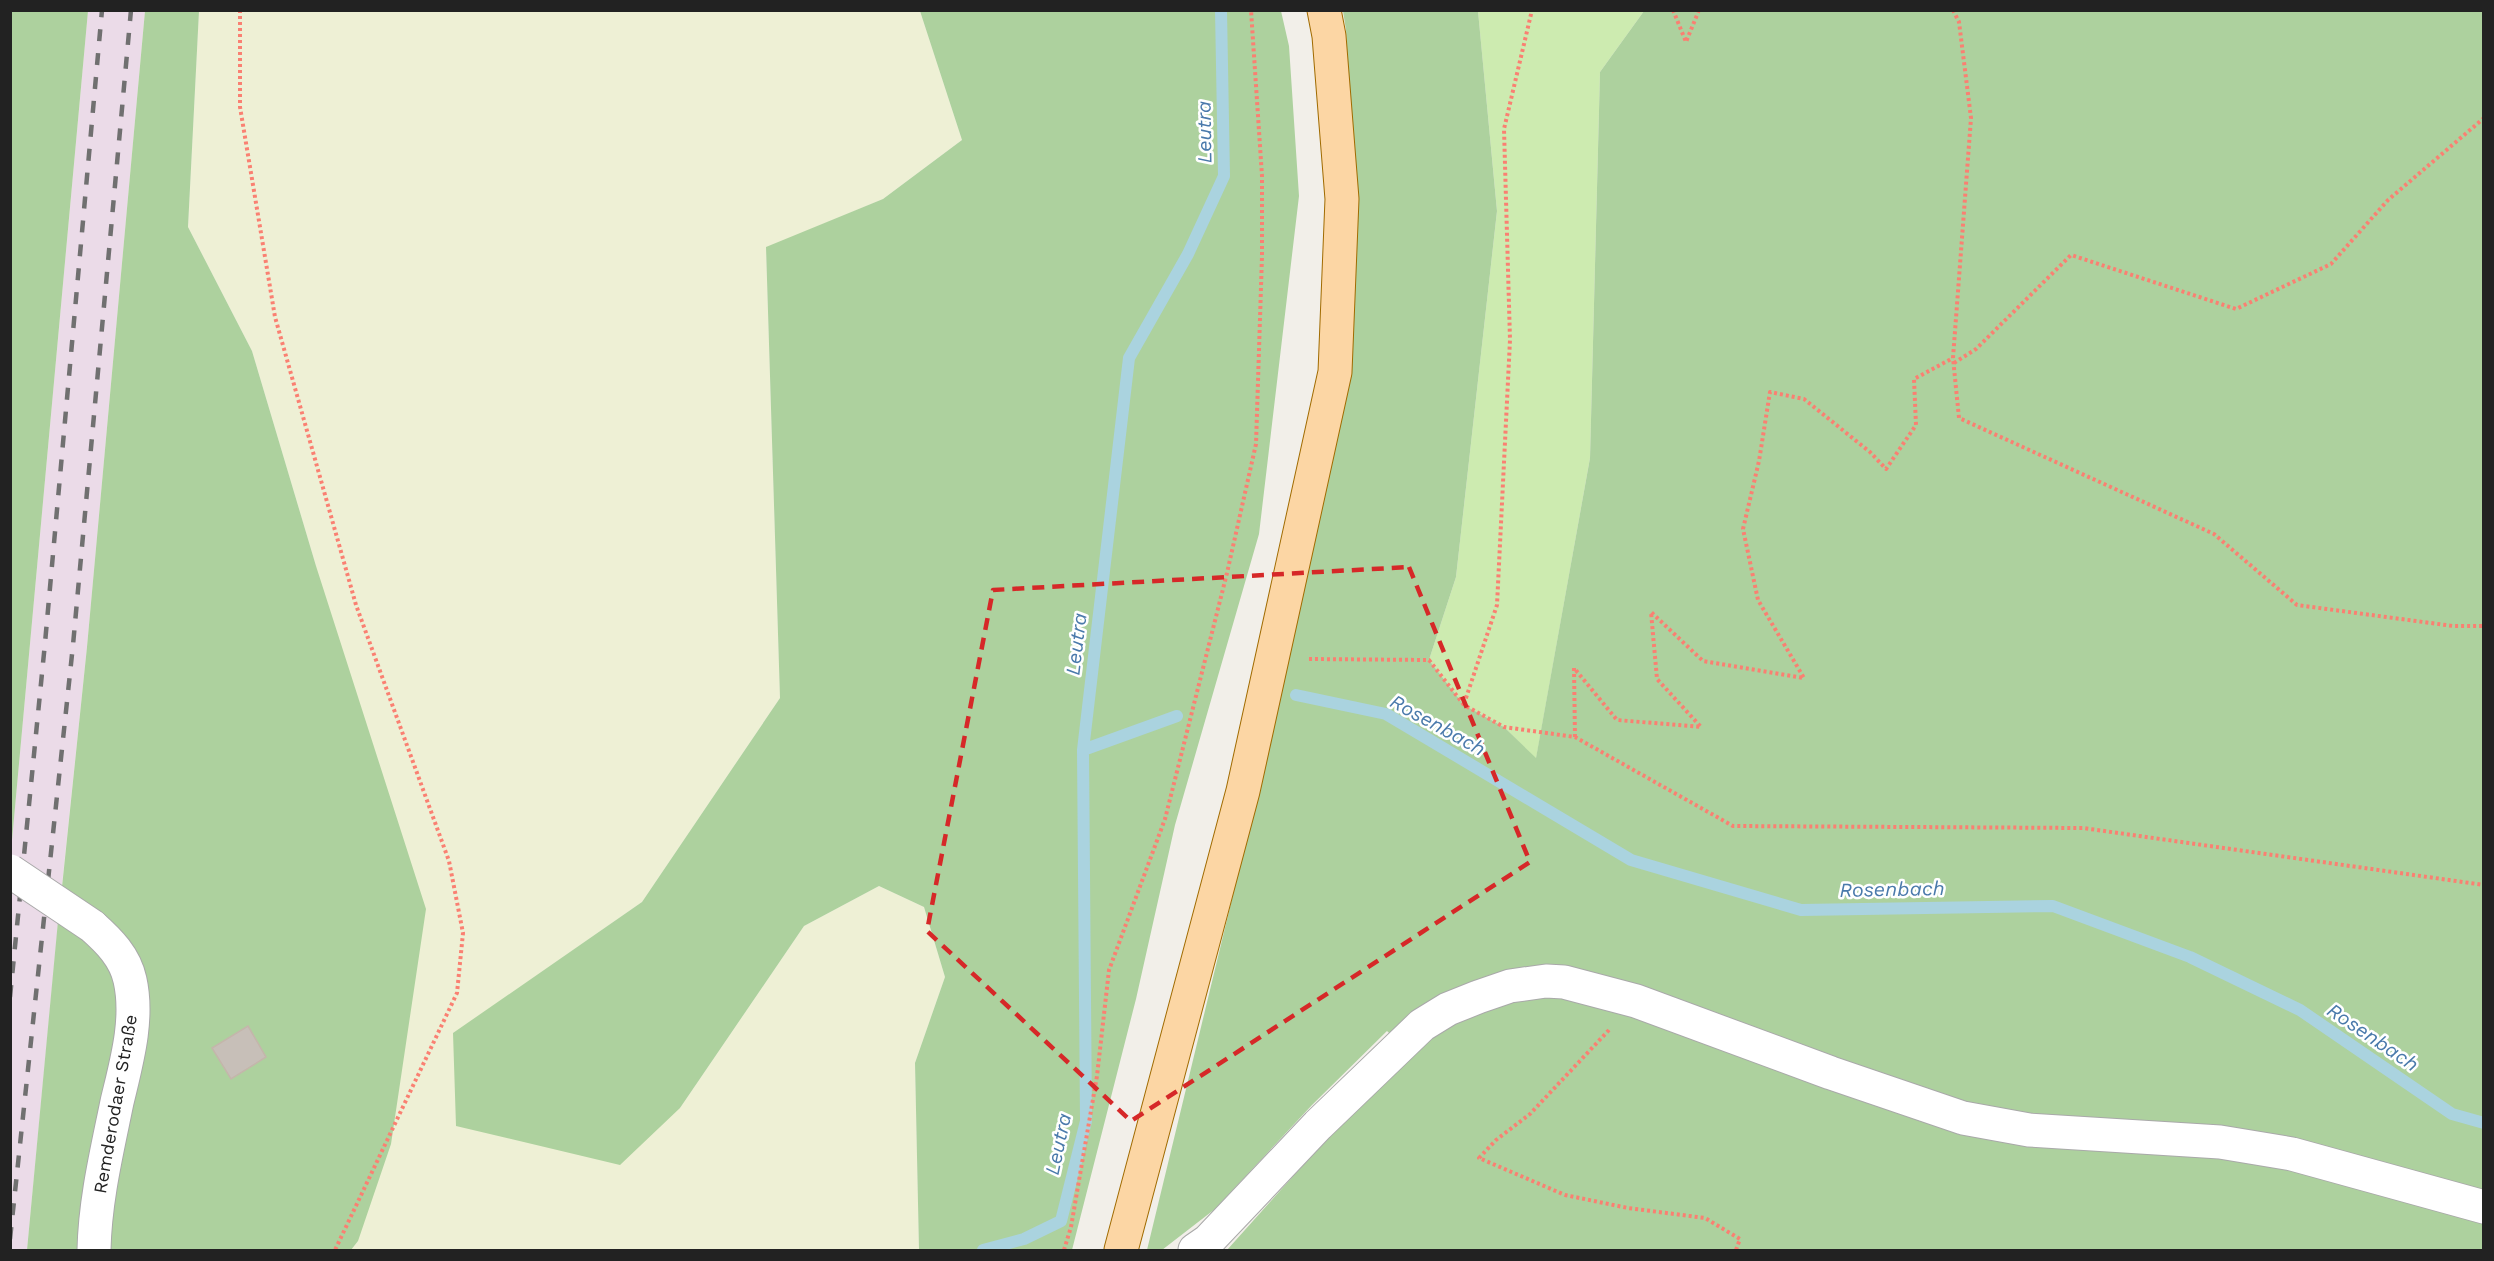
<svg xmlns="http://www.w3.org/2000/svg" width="2494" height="1261" font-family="'Work Sans',sans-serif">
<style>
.industrial{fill:#ebdbe8}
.farmland{fill:#eef0d5}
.grass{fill:#cdebb0}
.forest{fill:#add19e}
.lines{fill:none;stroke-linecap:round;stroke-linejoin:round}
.stream{stroke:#aad3df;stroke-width:12}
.building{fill:#c7bfb8;stroke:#c4b6ab;stroke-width:1.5}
.minor-casing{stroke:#a9a9a9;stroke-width:35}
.major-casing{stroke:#a06b00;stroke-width:35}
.path{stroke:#fa8072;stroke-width:4;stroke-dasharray:3 3;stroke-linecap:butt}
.minor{stroke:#fff;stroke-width:33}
.major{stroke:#fcd6a4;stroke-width:33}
.rail{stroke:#707070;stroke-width:4.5;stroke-dasharray:12 12;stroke-linecap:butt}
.minor-bridge-casing{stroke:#a9a9a9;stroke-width:35;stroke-linecap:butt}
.minor-bridge{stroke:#fff;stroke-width:33}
.marked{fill:none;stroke:#d62828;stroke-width:4.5;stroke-dasharray:12 8;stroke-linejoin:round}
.labels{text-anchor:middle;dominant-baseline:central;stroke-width:5;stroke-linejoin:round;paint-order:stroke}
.street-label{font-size:18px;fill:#222;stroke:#fff}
.water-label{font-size:20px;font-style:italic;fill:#4a7aab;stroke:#fff}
</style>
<rect width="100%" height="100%" fill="#f2efe9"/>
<path class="industrial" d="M 88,11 L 145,11 L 87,647 L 60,904 L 27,1250 L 11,1250 L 11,851 Z"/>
<path class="farmland" d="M 199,11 L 920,11 L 962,140 L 883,199 L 766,248 L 780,698 L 642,902 L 453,1034 L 680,1108 L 804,926 L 879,886 L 924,907 L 945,977 L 915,1063 L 919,1250 L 351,1250 L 358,1241 L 316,566 L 252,351 L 188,227 Z"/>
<path class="grass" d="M 1478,11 L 1644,11 L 1600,72 L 1590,458 L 1536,759 L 1504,727 L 1464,705 L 1429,660 L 1456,577 L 1497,211 Z"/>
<path class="forest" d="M 11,10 L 88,11 L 11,851 L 10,11 Z
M 145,11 L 199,11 L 188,227 L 252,351 L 316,566 L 426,909 L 391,1144 L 358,1241 L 351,1250 L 102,1250 L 143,1025 L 62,887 L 87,647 Z
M 920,11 L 1281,11 L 1289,46 L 1299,196 L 1259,534 L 1175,825 L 1136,999 L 1072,1250 L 919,1250 L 915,1063 L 945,977 L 924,907 L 879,886 L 804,926 L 680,1108 L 620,1165 L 456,1126 L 453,1033 L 642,902 L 780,698 L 766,247 L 883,199 L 962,140 Z
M 1343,11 L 1478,11 L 1497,211 L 1456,577 L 1429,660 L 1464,705 L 1504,727 L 1536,758 L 1590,458 L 1600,72 L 1644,11 L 2483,11 L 2483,1250 L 1227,1250 L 1330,1135 L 1411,1054 L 1387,1031 L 1312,1105 L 1215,1209 L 1162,1250 L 1147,1250 L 1256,800 L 1354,207 L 1346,30 Z
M 58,921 L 103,950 L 121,997 L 86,1250 L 27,1250 Z"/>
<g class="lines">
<path class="stream" d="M 1296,695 L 1386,714 L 1631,860 L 1801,910 L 2053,906 L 2190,957 L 2300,1010 L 2452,1114 L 2484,1123
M 1083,750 L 1177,716
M 983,1250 L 1024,1239 L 1061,1221 L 1086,1121 L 1083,750 L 1129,358 L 1188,254 L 1224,176 L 1221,10"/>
</g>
<path class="building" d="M 248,1026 L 266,1057 L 231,1079 L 212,1048 Z"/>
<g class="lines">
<defs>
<path id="minor" d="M 92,926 C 109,941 125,957 130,980 C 139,1020 126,1064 117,1102 C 107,1151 95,1200 94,1250
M 1195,1250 L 1208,1241 L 1318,1125 L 1422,1025 L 1448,1009 L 1478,997 L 1510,986 L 1546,981 L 1564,982 L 1636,1001 L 1831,1073 L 1963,1118 L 2029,1130 L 2220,1142 L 2292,1154 L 2484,1207"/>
<path id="major" d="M 1121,1250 L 1243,791 L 1335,372 L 1342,199 L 1329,36 L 1324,10"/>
</defs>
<use href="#minor" class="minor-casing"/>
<use href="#major" class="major-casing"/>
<path class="path" d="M 240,10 L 240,107 L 275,317 L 356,605 L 449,861 L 463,933 L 457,993 L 335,1250
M 1673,10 L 1686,42 L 1699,10
M 1953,10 L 1959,22 L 1971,118 L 1953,358 L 1959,418 L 2214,534 L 2297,605 L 2453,626 L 2484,626
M 1954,363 L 1976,349 L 2071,255 L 2236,309 L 2331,264 L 2388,200 L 2484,118
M 1309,659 L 1429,660 L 1464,705 L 1504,727 L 1575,737 L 1733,826 L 2083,828 L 2484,885
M 1464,704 L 1497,605 L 1510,340 L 1504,129 L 1532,10
M 1575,737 L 1574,668 L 1617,720 L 1701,727 L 1657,679 L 1651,612 L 1703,661 L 1804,678 L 1758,600 L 1743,529 L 1759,461 L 1770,392 L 1804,399 L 1870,452 L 1886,469 L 1916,425 L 1914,379 L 1953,358
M 1609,1030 L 1530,1114 L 1496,1140 L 1479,1158 L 1565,1195 L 1628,1208 L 1705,1218 L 1740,1239 L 1736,1250
M 1064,1250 L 1071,1227 L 1097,1076 L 1109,970 L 1165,819 L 1227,573 L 1256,444 L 1262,256 L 1262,176 L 1251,10"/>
<use href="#minor" class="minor"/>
<use href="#major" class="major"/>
<path class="rail" d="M 10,997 L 45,643 L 102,10
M 10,1239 L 73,645 L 131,10"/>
<defs>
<path id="minor-bridge" d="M 10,871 L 92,926"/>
</defs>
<use href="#minor-bridge" class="minor-bridge-casing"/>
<use href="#minor-bridge" class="minor-bridge"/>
</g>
<path class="marked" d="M 1409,567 L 1530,862 L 1131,1121 L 927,931 L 993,590 Z"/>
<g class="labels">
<g class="street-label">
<text transform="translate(115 1104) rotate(-80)">Remderodaer Straße</text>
</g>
<g class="water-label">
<text transform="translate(1204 132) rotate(-91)">Leutra</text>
<text transform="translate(1076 644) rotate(-83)">Leutra</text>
<text transform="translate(1438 725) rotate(29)">Rosenbach</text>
<text transform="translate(1892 889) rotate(-1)">Rosenbach</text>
<text transform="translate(2373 1037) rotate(34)">Rosenbach</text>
<text transform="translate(1058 1144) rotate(-78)">Leutra</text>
</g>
</g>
<rect width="2494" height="1261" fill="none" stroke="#222222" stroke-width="24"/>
</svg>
